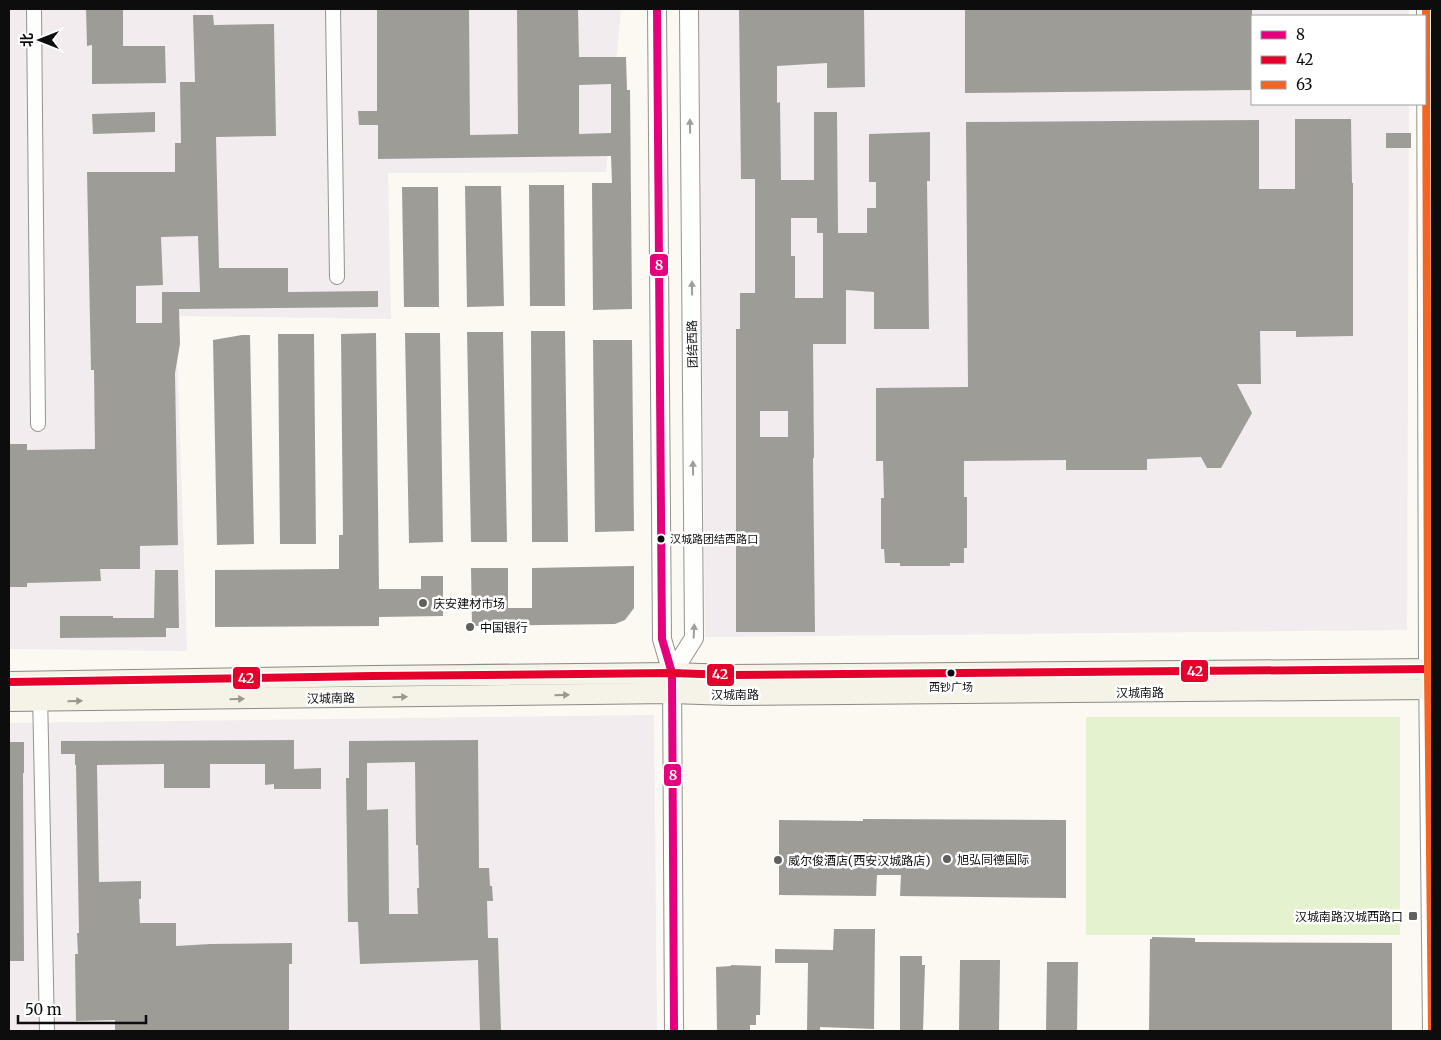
<svg xmlns="http://www.w3.org/2000/svg" width="1441" height="1040" font-family="Merriweather,'Noto Sans SC',serif">
<style>
.industrial{fill:#f2ecee}
.green{fill:#e4f2cf}
.building{fill:#9e9c97;fill-rule:evenodd}
.lines{fill:none;stroke-linecap:round;stroke-linejoin:round}
.minor-casing{stroke:#949390;stroke-width:16}
.tertiary-casing{stroke:#949390;stroke-width:20}
.secondary-casing{stroke:#8b8a86;stroke-width:22}
.minor{stroke:#fefefd;stroke-width:14}
.tertiary{stroke:#fefefd;stroke-width:18}
.secondary{stroke:#f5f3e8;stroke-width:20}
.bus-1-casing{stroke:#fff;stroke-width:11}
.bus-2-casing{stroke:#fff;stroke-width:11}
.bus-3-casing{stroke:#fff;stroke-width:11}
.bus-1{stroke:#e5007d;stroke-width:8}
.bus-2{stroke:#e4002b;stroke-width:8}
.bus-3{stroke:#f26522;stroke-width:8}
.oneway{fill:#9e9e9d}
.oneway2{fill:#989790}
.bus-dot{fill:#0d0d0d;stroke:#fff;stroke-width:2}
.poi-dot{fill:#60605d;stroke:#fff;stroke-width:2}
.labels{text-anchor:middle;dominant-baseline:central;stroke-width:5;stroke-linejoin:round;paint-order:stroke}
.bus-label{font-size:11px;fill:#0d0d0d;stroke:#fff;text-anchor:start}
.street-label{font-size:12px;fill:#0d0d0d;stroke:#fff}
.poi-label{font-size:12px;fill:#0d0d0d;stroke:#fff;text-anchor:start}
.line-badge{stroke:#fff;stroke-width:2}
.badge-label{font-size:14px;text-anchor:middle;font-weight:bold;fill:#fff}
</style>
<rect width="100%" height="100%" fill="#fbf9f1"/>
<path class="industrial" d="M 9,9 L 621,9 L 606,172 L 388,173 L 391,319 L 176,316 L 187,651 L 9,649 Z
M 699,9 L 1409,9 L 1409,16 L 1252,16 L 1252,104 L 1409,104 L 1407,630 L 705,637 Z
M 654,715 L 657,1031 L 9,1031 L 9,723 Z"/>
<path class="green" d="M 1086,717 L 1400,717 L 1400,935 L 1086,935 Z"/>
<path class="building" d="M 86,9 L 123,9 L 123,46 L 165,46 L 166,83 L 92,84 L 92,45 L 87,46 Z
M 377,9 L 469,9 L 470,135 L 518,134 L 517,9 L 578,9 L 579,57 L 626,57 L 627,90 L 630,90 L 632,309 L 593,310 L 592,183 L 612,183 L 611,156 L 378,159 L 378,125 L 359,125 L 358,111 L 377,111 ZM 611,84 L 611,133 L 579,134 L 579,85 Z
M 739,9 L 864,9 L 865,87 L 827,88 L 827,63 L 777,66 L 777,103 L 780,102 L 781,180 L 814,180 L 814,112 L 837,112 L 838,233 L 867,233 L 867,208 L 876,208 L 876,182 L 869,182 L 869,134 L 930,132 L 930,181 L 927,181 L 929,329 L 874,329 L 874,292 L 846,290 L 846,344 L 813,344 L 814,458 L 813,458 L 815,632 L 736,632 L 736,329 L 740,329 L 740,293 L 755,293 L 755,179 L 741,179 ZM 791,218 L 817,218 L 817,233 L 823,233 L 823,298 L 795,298 L 795,256 L 791,256 ZM 760,411 L 788,411 L 788,437 L 760,437 Z
M 965,9 L 1252,9 L 1252,90 L 965,93 Z
M 193,15 L 213,15 L 214,25 L 274,24 L 276,136 L 216,137 L 219,268 L 288,268 L 288,292 L 378,291 L 378,307 L 179,309 L 180,344 L 175,373 L 178,545 L 140,546 L 140,569 L 100,569 L 101,581 L 27,583 L 27,587 L 9,587 L 9,444 L 27,444 L 27,450 L 95,449 L 94,370 L 91,370 L 87,172 L 175,172 L 175,143 L 181,143 L 180,82 L 195,82 ZM 198,236 L 200,292 L 162,292 L 162,323 L 136,323 L 136,286 L 163,285 L 161,237 Z
M 155,112 L 155,132 L 93,134 L 92,114 Z
M 1295,119 L 1351,119 L 1352,183 L 1353,183 L 1353,336 L 1296,337 L 1296,331 L 1260,331 L 1261,384 L 1237,384 L 1252,413 L 1221,468 L 1207,468 L 1201,457 L 1147,459 L 1147,470 L 1066,470 L 1066,460 L 964,461 L 964,497 L 967,497 L 967,548 L 964,548 L 964,563 L 950,563 L 950,566 L 900,566 L 900,563 L 885,563 L 884,549 L 881,549 L 881,498 L 884,498 L 883,461 L 876,461 L 876,388 L 968,387 L 966,122 L 1259,120 L 1259,189 L 1295,189 Z
M 1386,133 L 1411,133 L 1411,148 L 1386,148 Z
M 529,185 L 564,185 L 565,306 L 530,306 Z
M 465,186 L 501,186 L 504,306 L 467,307 Z
M 402,187 L 438,187 L 439,307 L 404,307 Z
M 531,331 L 565,331 L 568,542 L 532,542 Z
M 467,332 L 503,332 L 507,542 L 471,542 Z
M 376,333 L 379,589 L 421,589 L 421,576 L 443,576 L 443,616 L 379,617 L 379,626 L 215,627 L 215,570 L 339,569 L 339,535 L 343,535 L 341,334 Z
M 405,333 L 440,333 L 443,542 L 409,543 Z
M 278,334 L 314,334 L 316,544 L 280,544 Z
M 242,335 L 250,335 L 254,544 L 217,545 L 213,340 Z
M 593,340 L 632,340 L 634,531 L 595,532 Z
M 634,566 L 634,608 L 625,620 L 615,624 L 472,626 L 471,568 L 508,568 L 508,608 L 532,608 L 532,568 Z
M 155,570 L 178,570 L 179,628 L 166,628 L 166,637 L 60,638 L 60,616 L 113,616 L 113,618 L 154,618 Z
M 294,740 L 294,769 L 321,768 L 321,789 L 274,789 L 274,784 L 265,785 L 265,764 L 210,764 L 210,788 L 164,788 L 164,764 L 97,765 L 99,882 L 141,881 L 141,899 L 139,899 L 140,923 L 176,923 L 176,946 L 210,944 L 292,943 L 292,964 L 289,964 L 289,1031 L 115,1031 L 115,1020 L 76,1021 L 75,954 L 78,954 L 77,933 L 79,933 L 76,765 L 75,765 L 75,754 L 61,754 L 61,741 Z
M 478,740 L 479,868 L 489,868 L 490,886 L 492,886 L 493,901 L 487,901 L 488,938 L 498,938 L 501,1031 L 480,1031 L 478,960 L 360,964 L 358,922 L 348,922 L 346,778 L 349,778 L 349,741 ZM 415,762 L 416,845 L 418,845 L 419,888 L 417,888 L 418,914 L 389,914 L 388,809 L 367,810 L 367,763 Z
M 9,742 L 24,742 L 24,773 L 23,773 L 24,961 L 9,961 Z
M 863,819 L 1066,820 L 1066,898 L 900,896 L 901,875 L 877,875 L 876,896 L 779,895 L 779,820 L 863,821 Z
M 834,929 L 875,929 L 874,1029 L 820,1027 L 820,1031 L 807,1031 L 808,963 L 775,963 L 775,949 L 833,950 Z
M 1152,937 L 1195,938 L 1195,942 L 1392,943 L 1392,1031 L 1149,1031 L 1150,939 L 1152,939 Z
M 900,956 L 922,956 L 922,965 L 925,965 L 923,1031 L 900,1031 Z
M 960,960 L 1000,960 L 999,1031 L 959,1031 Z
M 1047,962 L 1078,962 L 1077,1031 L 1046,1031 Z
M 731,965 L 761,966 L 760,1015 L 756,1015 L 756,1025 L 750,1025 L 750,1031 L 717,1031 L 716,967 L 731,966 Z"/>
<g class="lines">
<defs>
<path id="minor" d="M 34,9 L 38,424
M 333,9 L 337,277
M 40,693 L 47,1031"/>
<path id="tertiary" d="M 657,9 L 662,639 L 672,673 L 674,1031
M 1426,9 L 1428,669 L 1432,1031
M 672,673 L 694,638 L 689,9"/>
<path id="secondary" d="M 9,682 L 373,676 L 672,673 L 731,675 L 1432,669
M 9,701 L 671,693 L 731,695 L 1432,689"/>
</defs>
<use href="#minor" class="minor-casing"/>
<use href="#tertiary" class="tertiary-casing"/>
<use href="#secondary" class="secondary-casing"/>
<use href="#minor" class="minor"/>
<use href="#tertiary" class="tertiary"/>
<use href="#secondary" class="secondary"/>
<defs>
<path id="bus-1" d="M 657,9 L 662,639 L 672,673 L 674,1031"/>
<path id="bus-2" d="M 9,682 L 373,676 L 672,673 L 731,675 L 1432,669"/>
<path id="bus-3" d="M 1426,9 L 1428,669 L 1432,1031"/>
</defs>
<use href="#bus-1" class="bus-1-casing"/>
<use href="#bus-2" class="bus-2-casing"/>
<use href="#bus-3" class="bus-3-casing"/>
<use href="#bus-1" class="bus-1"/>
<use href="#bus-2" class="bus-2"/>
<use href="#bus-3" class="bus-3"/>
</g>
<defs><path id="oneway-solid" d="M-6-.8H1V-3.2L6.5 0L1 3.2V.8H-6Z" transform="scale(1.25)"/></defs>
<g class="oneway">
<use href="#oneway-solid" transform="translate(690 126) rotate(-91)"/>
<use href="#oneway-solid" transform="translate(692 288) rotate(-91)"/>
<use href="#oneway-solid" transform="translate(693 468) rotate(-91)"/>
<use href="#oneway-solid" transform="translate(694 631) rotate(-87)"/>
</g>
<g class="oneway2">
<use href="#oneway-solid" transform="translate(562 695) rotate(-1)"/>
<use href="#oneway-solid" transform="translate(400 697) rotate(-1)"/>
<use href="#oneway-solid" transform="translate(237 699) rotate(-1)"/>
<use href="#oneway-solid" transform="translate(75 701) rotate(-1)"/>
</g>
<g class="bus-dot">
<circle cx="661" cy="539" r="4.5"/>
<circle cx="951" cy="673" r="4.5"/>
</g>
<g class="poi-dot">
<circle cx="423" cy="603" r="5"/>
<circle cx="470" cy="627" r="5"/>
<circle cx="947" cy="859" r="5"/>
<circle cx="778" cy="860" r="5"/>
<rect x="1408" y="911" width="10" height="10" rx="2.5"/>
</g>
<g class="labels">
<g class="bus-label">
<text x="670" y="539">汉城路团结西路口</text>
<text x="951" y="687" text-anchor="middle">西钞广场</text>
</g>
<g class="street-label">
<text transform="translate(692 344) rotate(-91)">团结西路</text>
<text x="1140" y="692">汉城南路</text>
<text x="735" y="694">汉城南路</text>
<text transform="translate(331 698) rotate(-1)">汉城南路</text>
</g>
<g class="poi-label">
<text x="433" y="603">庆安建材市场</text>
<text x="480" y="627">中国银行</text>
<text x="957" y="859">旭弘同德国际</text>
<text x="788" y="860">威尔俊酒店(西安汉城路店)</text>
<text x="1403" y="916" text-anchor="end">汉城南路汉城西路口</text>
</g>
</g>
<g class="line-badge">
<rect x="649" y="253" width="20" height="24" rx="5" fill="#e5007d"/>
<rect x="1180" y="659" width="29" height="24" rx="5" fill="#e4002b"/>
<rect x="706" y="663" width="29" height="24" rx="5" fill="#e4002b"/>
<rect x="232" y="666" width="29" height="24" rx="5" fill="#e4002b"/>
<rect x="663" y="763" width="19" height="24" rx="5" fill="#e5007d"/>
</g>
<g class="badge-label">
<text x="659" y="270">8</text>
<text x="1195" y="676">42</text>
<text x="720" y="679">42</text>
<text x="246" y="683">42</text>
<text x="673" y="780">8</text>
</g>
<rect width="1441" height="1040" fill="none" stroke="#0d0d0d" stroke-width="20"/>
<rect x="1251" y="15" width="175" height="90" fill="#ffffff" stroke="#9e9e9e"/>
<rect x="1261" y="31" width="25" height="8" fill="#e5007d" stroke="#9e9e9e"/>
<text x="1296" y="40" font-size="15" fill="#0d0d0d">8</text>
<rect x="1261" y="56" width="25" height="8" fill="#e4002b" stroke="#9e9e9e"/>
<text x="1296" y="65" font-size="15" fill="#0d0d0d">42</text>
<rect x="1261" y="81" width="25" height="8" fill="#f26522" stroke="#9e9e9e"/>
<text x="1296" y="90" font-size="15" fill="#0d0d0d">63</text>
<g transform="translate(40 40) rotate(270)" stroke="#ffffff" stroke-width="4" paint-order="stroke">
<path d="M0-4L9 19L0 12L-9 19Z" fill="#0d0d0d"/>
<text y="-8" font-size="14" font-weight="bold" text-anchor="middle" fill="#0d0d0d">北</text>
</g>
<path d="M18 1015v8h128v-8" fill="none" stroke="#0d0d0d" stroke-width="2.5"/>
<text x="25" y="1015" font-size="15" fill="#0d0d0d" stroke="#ffffff" stroke-width="4" paint-order="stroke">50 m</text>
</svg>
